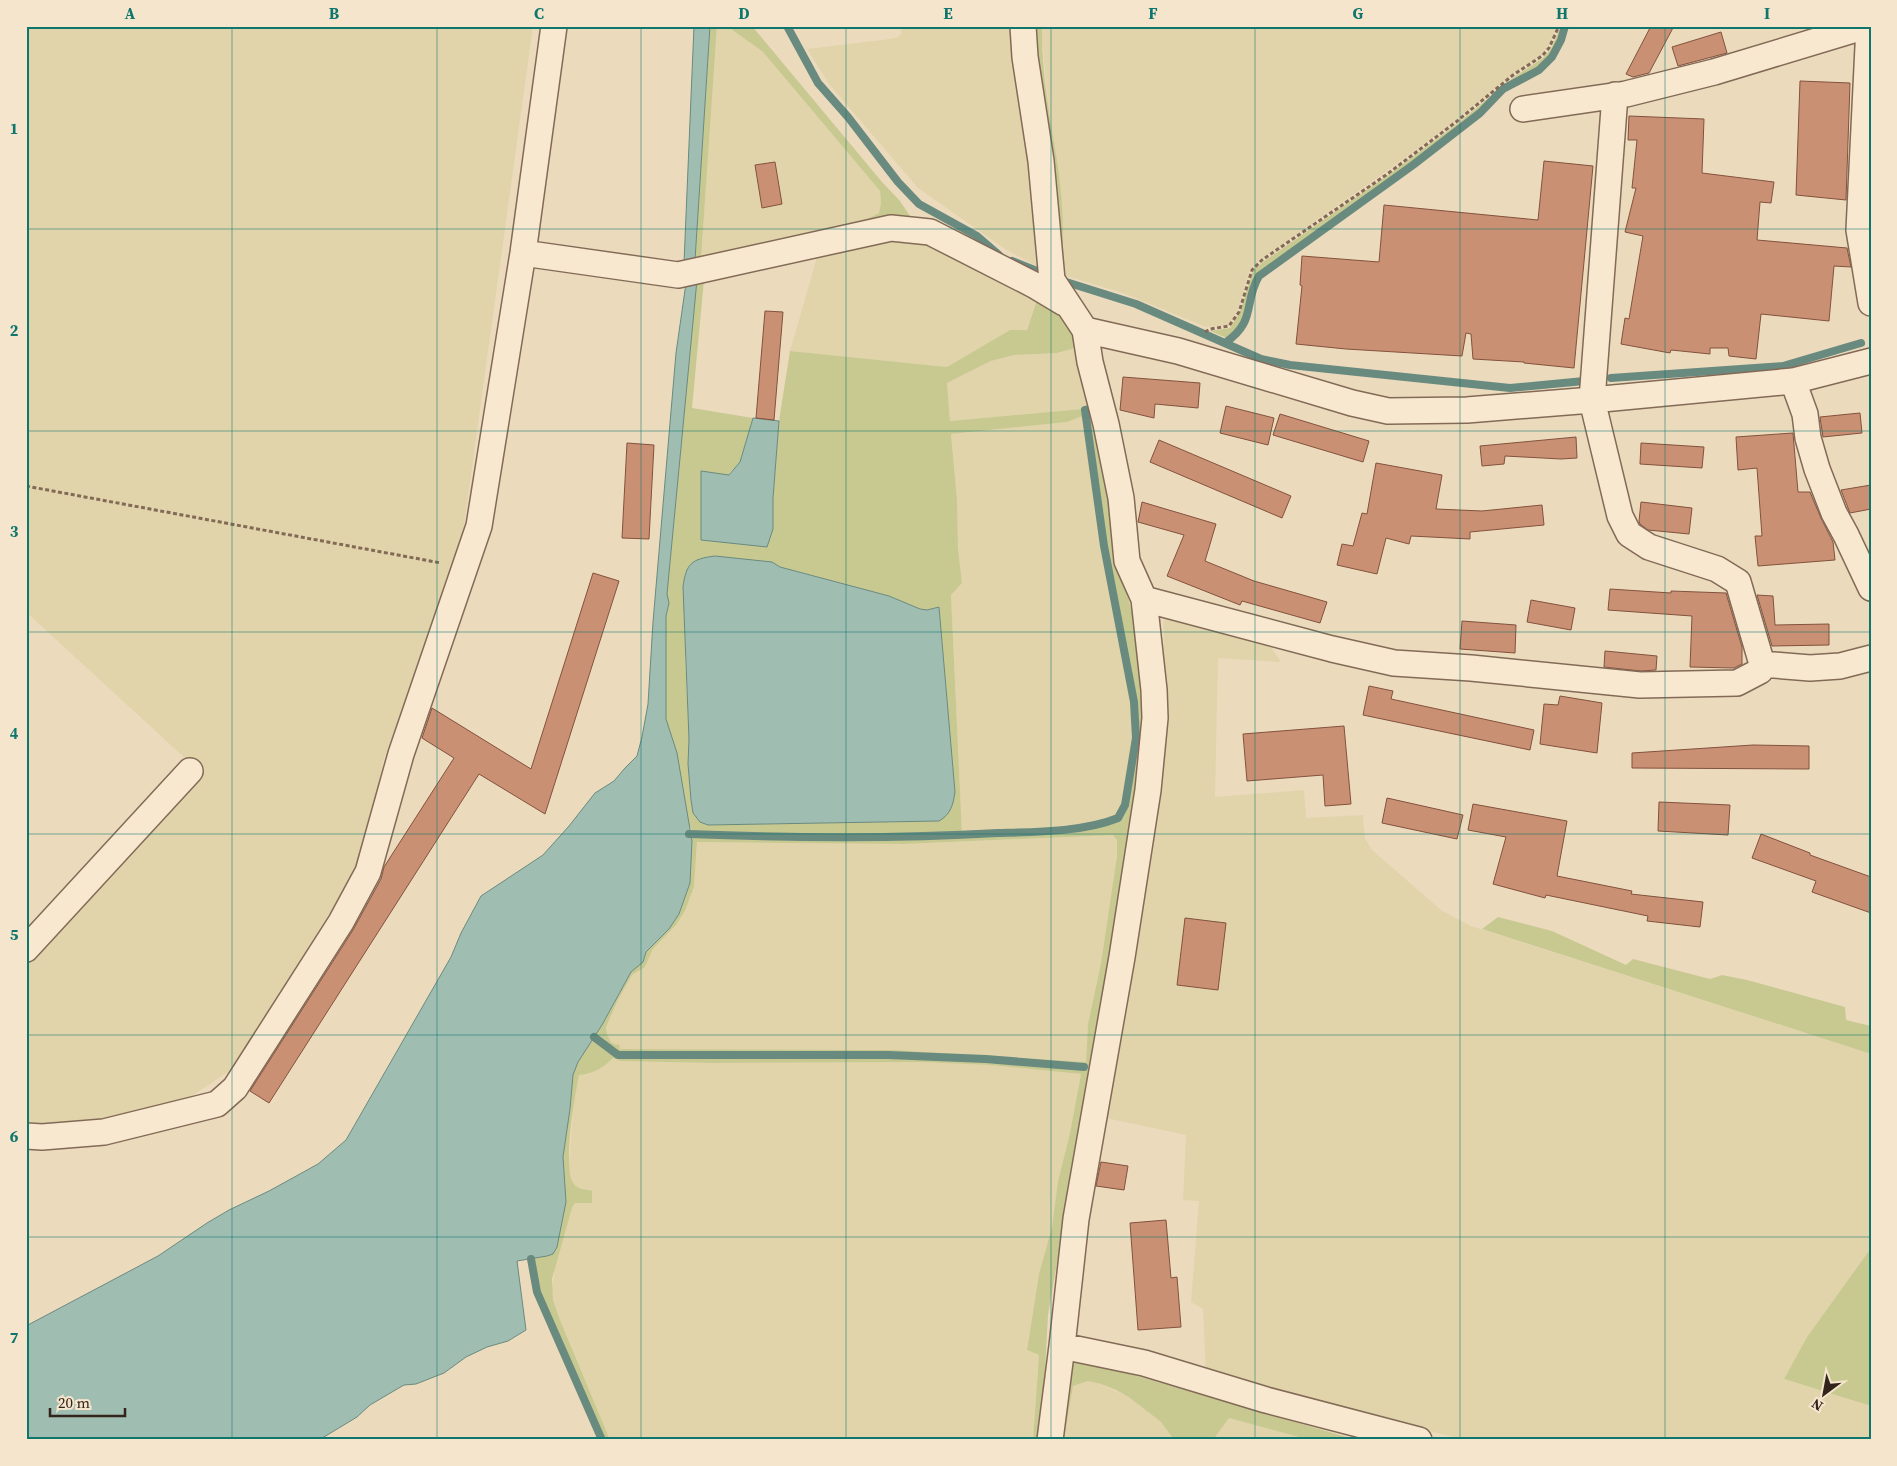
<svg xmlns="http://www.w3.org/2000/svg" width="1897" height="1466" font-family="'Source Serif 4',serif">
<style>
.farmland{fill:#e1d4aa}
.green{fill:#c8c991;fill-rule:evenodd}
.water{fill:#a0bdb2;stroke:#698a7f}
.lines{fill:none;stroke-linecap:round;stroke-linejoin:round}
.stream{stroke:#698a7f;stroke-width:8}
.building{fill:#ca9073;stroke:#82523d}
.minor-casing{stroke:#836a57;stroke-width:28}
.path{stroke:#836a57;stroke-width:3;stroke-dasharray:4 2.5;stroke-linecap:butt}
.minor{stroke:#f8e8cf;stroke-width:25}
.grid{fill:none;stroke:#0f766e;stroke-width:1;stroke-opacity:0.55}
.neatline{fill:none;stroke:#0f766e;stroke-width:2}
.grid-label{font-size:16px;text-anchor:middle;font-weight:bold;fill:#0f766e}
</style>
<rect width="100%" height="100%" fill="#ecdabd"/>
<path class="farmland" d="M 26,26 L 533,26 L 459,562 L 383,761 L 364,857 L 234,1068 L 181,1103 L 79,1125 L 26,1124 L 26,964 L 199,771 L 26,612 Z
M 717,26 L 727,26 L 763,52 L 880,191 L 881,203 L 879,213 L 849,228 L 701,259 Z
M 901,26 L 1010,26 L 1018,96 L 1028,144 L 1040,268 L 1005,249 L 918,188 L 829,84 L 807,49 L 890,39 L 898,37 L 901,34 Z
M 1042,26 L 1557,26 L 1548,47 L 1541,55 L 1512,74 L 1455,121 L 1384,173 L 1261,259 L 1250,269 L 1237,311 L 1228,325 L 1206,327 L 1123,293 L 1063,275 L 1064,246 L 1058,170 L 1048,101 L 1042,40 Z
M 875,238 L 918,239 L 1039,294 L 1027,330 L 1010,330 L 947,367 L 790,351 L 819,250 Z
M 1080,341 L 1092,406 L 1082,409 L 950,421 L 947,383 L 991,361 L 1014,355 L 1057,353 L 1072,349 Z
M 1083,416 L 1102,547 L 1132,702 L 1134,738 L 1123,804 L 1117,817 L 1106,821 L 1052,829 L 962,834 L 951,595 L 962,583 L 958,548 L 957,499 L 951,434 L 1067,422 Z
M 1167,617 L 1256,638 L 1271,647 L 1281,662 L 1218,658 L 1215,797 L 1304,790 L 1306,818 L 1363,815 L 1365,838 L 1372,850 L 1441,910 L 1471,926 L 1871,1054 L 1871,1248 L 1807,1337 L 1784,1379 L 1871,1406 L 1871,1440 L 1468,1440 L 1360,1416 L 1206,1375 L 1203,1309 L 1191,1302 L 1199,1201 L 1183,1200 L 1186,1135 L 1106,1118 L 1160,738 L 1164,633 L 1163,621 Z
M 1113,835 L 1117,840 L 1117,856 L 1101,963 L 1088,1024 L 1086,1062 L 895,1050 L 619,1049 L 611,1042 L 607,1034 L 606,1027 L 617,1002 L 632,975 L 645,967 L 653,949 L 676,925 L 685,911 L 694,887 L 697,842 L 904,844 Z
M 612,1058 L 620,1061 L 711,1063 L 920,1062 L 990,1065 L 1081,1074 L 1070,1133 L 1058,1181 L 1052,1227 L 1039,1274 L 1027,1350 L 1039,1355 L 1033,1440 L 610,1440 L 560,1320 L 553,1300 L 552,1289 L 555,1266 L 572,1208 L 575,1203 L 592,1203 L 587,1189 L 577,1188 L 573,1184 L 569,1165 L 574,1097 L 579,1075 L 586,1074 L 595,1071 Z
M 1088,1381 L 1101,1384 L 1130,1398 L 1161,1422 L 1174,1440 L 1064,1440 L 1073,1386 Z
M 1229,1418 L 1310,1440 L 1213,1440 Z"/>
<path class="green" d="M 710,26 L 717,26 L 701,259 L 695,260 Z
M 727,26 L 752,26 L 882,182 L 900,201 L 912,219 L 849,228 L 879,213 L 881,203 L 880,191 L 763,52 Z
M 1030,26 L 1042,26 C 1041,73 1051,121 1058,167 C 1063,202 1064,239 1063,275 Z
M 1561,26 L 1563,26 L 1559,40 L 1550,56 L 1538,69 L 1503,88 L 1478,111 L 1411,163 L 1258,275 L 1251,286 L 1249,308 L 1242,322 L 1235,334 L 1227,338 L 1210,331 L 1230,328 L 1240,312 L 1253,271 L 1263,262 L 1387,176 L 1457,124 L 1514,77 L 1543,58 L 1551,49 Z
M 697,280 L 704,280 L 692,408 L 753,418 L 740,462 L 728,475 L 701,471 L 701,540 L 767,546 L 773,529 L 773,498 L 779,421 L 790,351 L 947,367 L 1010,330 L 1027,330 L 1039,294 L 1052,301 L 1080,341 L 1072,349 L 1057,353 L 1014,355 L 991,361 L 947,383 L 950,421 L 1082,409 L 1083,416 L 1067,422 L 951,434 L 957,499 L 958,548 L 962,583 L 951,595 L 962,834 L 834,836 L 700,832 L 692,830 L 688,823 L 666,719 L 666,616 L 669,603 L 667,595 ZM 733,559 L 772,562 L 780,567 L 889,596 L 920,609 L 927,610 L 939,607 L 955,792 L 952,807 L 939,821 L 709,825 L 700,822 L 693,813 L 691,800 L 688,764 L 689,739 L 685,654 L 686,630 Z
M 1087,411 L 1093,411 L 1121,573 L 1135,623 L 1147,716 L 1084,1132 L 1058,1257 L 1048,1315 L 1044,1390 L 1039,1440 L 1033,1440 L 1039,1355 L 1027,1350 L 1039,1274 L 1052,1227 L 1058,1181 L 1070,1133 L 1081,1074 L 990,1065 L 920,1062 L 711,1063 L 620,1061 L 613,1058 C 603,1068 593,1074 579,1075 C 575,1095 562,1168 574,1184 C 577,1189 586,1189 592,1191 L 592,1203 L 575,1203 L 572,1208 L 552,1279 L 553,1300 L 560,1320 L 610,1440 L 604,1440 L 539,1292 L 533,1258 L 547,1256 L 562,1219 L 566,1202 L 563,1157 L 570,1109 L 573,1075 L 578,1062 L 592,1039 L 618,1056 L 889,1057 L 987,1061 L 1086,1068 L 1085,1065 L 923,1054 L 619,1053 L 595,1035 L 602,1025 L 631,972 L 643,962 L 646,952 L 669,929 L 679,914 L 690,883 L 692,836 L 747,838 L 916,840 L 1052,833 L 1108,825 L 1120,819 L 1127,806 L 1133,772 L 1138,738 L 1135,701 L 1105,546 ZM 1113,835 L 1117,840 L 1117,856 L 1101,963 L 1088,1024 L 1086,1062 L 895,1050 L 620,1049 L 619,1044 L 616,1045 L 611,1042 L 607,1034 L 606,1027 L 617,1002 L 632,975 L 645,967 L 653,949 L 676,925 L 685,911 L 694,887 L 697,842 L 904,844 Z
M 1498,917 L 1552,931 L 1626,965 L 1633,959 L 1710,979 L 1722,975 L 1747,980 L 1845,1007 L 1846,1020 L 1871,1026 L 1871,1054 L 1482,929 Z
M 1871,1248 L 1871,1406 L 1784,1379 L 1807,1337 Z
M 1068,1356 L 1357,1440 L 1310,1440 L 1229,1418 L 1213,1440 L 1174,1440 L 1161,1422 L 1130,1398 L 1116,1390 L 1101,1384 L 1088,1381 L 1073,1386 L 1064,1440 L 1056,1440 Z"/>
<path class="water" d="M 694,26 L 710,26 L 695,260 L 684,263 Z
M 697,280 L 667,594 L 669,603 L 666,616 L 666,719 L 677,753 L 692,841 L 690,883 L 679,914 L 669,929 L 646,952 L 643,962 L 631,972 L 602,1025 L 578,1062 L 573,1075 L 570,1109 L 563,1157 L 566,1202 L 557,1247 L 553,1254 L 547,1256 L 517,1261 L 526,1330 L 508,1341 L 487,1347 L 466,1357 L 444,1373 L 416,1384 L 404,1385 L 392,1392 L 370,1405 L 357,1417 L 319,1440 L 26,1440 L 26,1326 L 158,1256 L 207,1223 L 229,1210 L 269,1191 L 318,1164 L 346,1140 L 451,957 L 461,933 L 481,896 L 543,855 L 569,826 L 595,793 L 614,781 L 625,768 L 637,756 L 642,737 L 648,704 L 653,622 L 676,353 L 686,283 Z
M 753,418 L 779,421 L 773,498 L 773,529 L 767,547 L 701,540 L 701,471 L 729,475 L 740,462 Z
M 715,556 L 772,562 L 780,567 L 889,596 L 920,609 L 927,610 L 939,607 L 955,792 C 953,805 951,814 939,821 L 708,825 L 700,822 L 693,813 L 691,800 L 688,764 L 689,739 L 683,587 C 686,563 692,559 715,556 Z"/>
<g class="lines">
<path class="stream" d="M 787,26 L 818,83 L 848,117 L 898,182 L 919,204 L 977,236 L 999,255
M 1012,261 L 1042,273
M 1063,281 L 1136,304 L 1261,359 L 1290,365 L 1510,388 L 1584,381
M 1225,343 C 1257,321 1243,303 1259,276 L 1413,165 L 1480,113 L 1503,89 L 1539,70 L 1552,57 L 1561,40 L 1565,26
M 1611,378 L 1783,366 L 1861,343
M 689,834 C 792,838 895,839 998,833 C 1034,832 1084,832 1118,818 L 1125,805 L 1136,738 L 1134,702 L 1104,546 L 1085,410 L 1090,409
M 594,1037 L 618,1055 L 888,1055 L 986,1059 L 1084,1067
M 531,1259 L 537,1292 L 602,1440"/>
</g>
<path class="building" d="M 1651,26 L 1674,26 L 1649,73 L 1633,77 L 1626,74 Z
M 1721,32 L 1727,53 L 1678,66 L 1672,47 Z
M 1800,81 L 1850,83 L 1846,200 L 1796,195 Z
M 1629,116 L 1704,119 L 1702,173 L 1774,182 L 1771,203 L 1760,202 L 1757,240 L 1847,248 L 1851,267 L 1834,266 L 1829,321 L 1761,314 L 1756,359 L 1729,356 L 1728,348 L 1710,348 L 1710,354 L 1671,350 L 1670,353 L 1621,344 L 1625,318 L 1629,319 L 1643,236 L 1625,232 L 1636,188 L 1632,188 L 1637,140 L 1628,140 Z
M 1544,161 L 1593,166 L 1574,368 L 1524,363 L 1524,362 L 1473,359 L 1471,334 L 1466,333 L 1462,356 L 1346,349 L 1296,344 L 1302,286 L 1300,285 L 1302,256 L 1379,262 L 1384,205 L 1538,220 Z
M 775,162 L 782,204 L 762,208 L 755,165 Z
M 765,311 L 783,312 L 774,420 L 756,418 Z
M 1123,377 L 1200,383 L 1198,408 L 1155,404 L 1154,418 L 1120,410 Z
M 1226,406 L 1274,418 L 1268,445 L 1220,433 Z
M 1860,413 L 1862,433 L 1823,437 L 1820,417 Z
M 1280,414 L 1369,441 L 1363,462 L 1273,435 Z
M 1793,433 L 1798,492 L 1810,492 L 1821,518 L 1833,542 L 1835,560 L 1758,566 L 1755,536 L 1762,536 L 1757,468 L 1738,470 L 1736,437 Z
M 1576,437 L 1577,458 L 1561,459 L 1505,456 L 1504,464 L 1482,466 L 1480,446 Z
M 1159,440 L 1291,496 L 1282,518 L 1150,462 Z
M 627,443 L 654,445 L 649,539 L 622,538 Z
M 1641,443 L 1704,447 L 1702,468 L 1640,464 Z
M 1376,463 L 1442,475 L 1436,509 L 1482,511 L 1542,505 L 1544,525 L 1470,532 L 1470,539 L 1411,536 L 1409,544 L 1386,538 L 1377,574 L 1337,565 L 1342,544 L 1353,546 L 1362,513 L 1367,514 Z
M 1871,485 L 1871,509 L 1850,513 L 1841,490 Z
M 1142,502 L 1216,524 L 1205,561 L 1254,581 L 1327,602 L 1320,623 L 1242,601 L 1240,605 L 1167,576 L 1184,535 L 1138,522 Z
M 1641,502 L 1692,508 L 1689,534 L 1648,530 L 1640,524 L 1639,521 Z
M 593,573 L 619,581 L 545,814 L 479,774 L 269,1103 L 250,1091 L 353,930 L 381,879 L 384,867 L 454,758 L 422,738 L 432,708 L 531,769 Z
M 1610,589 L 1671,593 L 1671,591 L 1726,593 L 1742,647 L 1742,664 L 1734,668 L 1690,667 L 1692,616 L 1608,610 Z
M 1757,595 L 1773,596 L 1775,625 L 1829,624 L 1829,645 L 1772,646 Z
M 1531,600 L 1575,608 L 1571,630 L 1527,622 Z
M 1462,621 L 1516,625 L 1515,653 L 1460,649 Z
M 1605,651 L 1657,656 L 1656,670 L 1641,671 L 1604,667 Z
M 1369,686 L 1393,691 L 1391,699 L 1534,730 L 1530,750 L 1363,715 Z
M 1560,696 L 1602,703 L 1597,753 L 1540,744 L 1544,704 L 1558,705 Z
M 1344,726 L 1351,804 L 1325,806 L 1323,775 L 1247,781 L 1243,734 Z
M 1753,745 L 1809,746 L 1809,769 L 1632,768 L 1632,753 Z
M 1387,798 L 1463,815 L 1457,839 L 1382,823 Z
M 1659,802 L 1730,805 L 1728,835 L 1658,831 Z
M 1473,804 L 1567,821 L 1557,876 L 1632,891 L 1631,894 L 1703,902 L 1700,927 L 1647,921 L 1648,916 L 1546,895 L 1545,898 L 1493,884 L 1506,837 L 1468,830 Z
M 1761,834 L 1810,853 L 1810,855 L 1871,877 L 1871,913 L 1812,892 L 1816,881 L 1752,858 Z
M 1185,918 L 1226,923 L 1218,990 L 1177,985 Z
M 1101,1162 L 1128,1166 L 1124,1190 L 1096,1186 Z
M 1166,1220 L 1171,1278 L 1177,1277 L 1181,1327 L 1138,1330 L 1130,1223 Z"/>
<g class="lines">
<defs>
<path id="minor" d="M 1023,26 L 1025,57 L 1041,161 L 1052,280 L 1085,330 L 1090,362 L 1106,424 L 1121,498 L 1127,561 L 1144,599 L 1154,690 L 1155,718 L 1148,790 L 1122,957 L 1076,1219 L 1062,1346 L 1050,1440
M 1869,26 L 1859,230 L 1871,303
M 1523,109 L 1626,94 L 1714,72 L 1866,26
M 523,253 L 678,275 L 891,228 L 930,232 L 1034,285 L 1064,303
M 1085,330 L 1178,351 L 1352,403 L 1388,411 L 1467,410 L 1592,400 L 1793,381 L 1871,361
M 1793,381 L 1805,414 L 1808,438 L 1817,469 L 1834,513 L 1846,535 L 1871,588
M 1144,599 L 1332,649 L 1394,663 L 1471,668 L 1640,685 L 1737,683 L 1760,671 L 1762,664 L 1738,582 L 1717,569 L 1649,547 L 1629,534 L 1620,516 L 1592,400 L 1615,95
M 1762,664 L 1810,668 L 1840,666 L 1871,658
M 26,949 L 190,771
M 26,1136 L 42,1137 L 104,1132 L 217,1104 L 235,1088 L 341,922 L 368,872 L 401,754 L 479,526 L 523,253 L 554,26
M 1062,1346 L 1144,1363 L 1266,1400 L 1419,1440"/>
</defs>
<use href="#minor" class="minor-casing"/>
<path class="path" d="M 1205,332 L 1210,329 L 1229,326 L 1239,312 L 1252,270 L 1262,260 L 1386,175 L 1456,122 L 1513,75 L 1542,56 L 1549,48 L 1559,26
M 26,486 L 441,563"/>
<use href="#minor" class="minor"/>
</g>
<path class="grid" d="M 232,26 L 232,1440M 437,26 L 437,1440M 641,26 L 641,1440M 846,26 L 846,1440M 1051,26 L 1051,1440M 1255,26 L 1255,1440M 1460,26 L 1460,1440M 1665,26 L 1665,1440M 26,229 L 1871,229M 26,431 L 1871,431M 26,632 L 1871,632M 26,834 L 1871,834M 26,1035 L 1871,1035M 26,1237 L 1871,1237"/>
<rect width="1897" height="1466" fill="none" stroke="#f4e5cc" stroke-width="55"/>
<g transform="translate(1824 1394) rotate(212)" stroke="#f4e5cc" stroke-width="4" paint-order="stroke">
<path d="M0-4L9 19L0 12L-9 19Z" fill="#33241b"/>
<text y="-8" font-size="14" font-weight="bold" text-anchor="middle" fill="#33241b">N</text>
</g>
<path d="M50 1408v8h75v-8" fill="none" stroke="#33241b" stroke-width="2.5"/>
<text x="58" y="1408" font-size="15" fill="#33241b" stroke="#f4e5cc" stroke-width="4" paint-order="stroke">20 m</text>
<rect x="28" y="28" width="1842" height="1410" class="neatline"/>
<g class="grid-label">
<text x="130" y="19">A</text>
<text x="334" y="19">B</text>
<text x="539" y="19">C</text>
<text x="744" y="19">D</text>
<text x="948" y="19">E</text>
<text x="1153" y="19">F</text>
<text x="1358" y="19">G</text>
<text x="1562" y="19">H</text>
<text x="1767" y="19">I</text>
<text x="14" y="134">1</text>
<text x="14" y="336">2</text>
<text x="14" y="537">3</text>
<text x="14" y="739">4</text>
<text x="14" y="940">5</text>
<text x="14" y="1142">6</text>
<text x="14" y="1343">7</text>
</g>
</svg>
